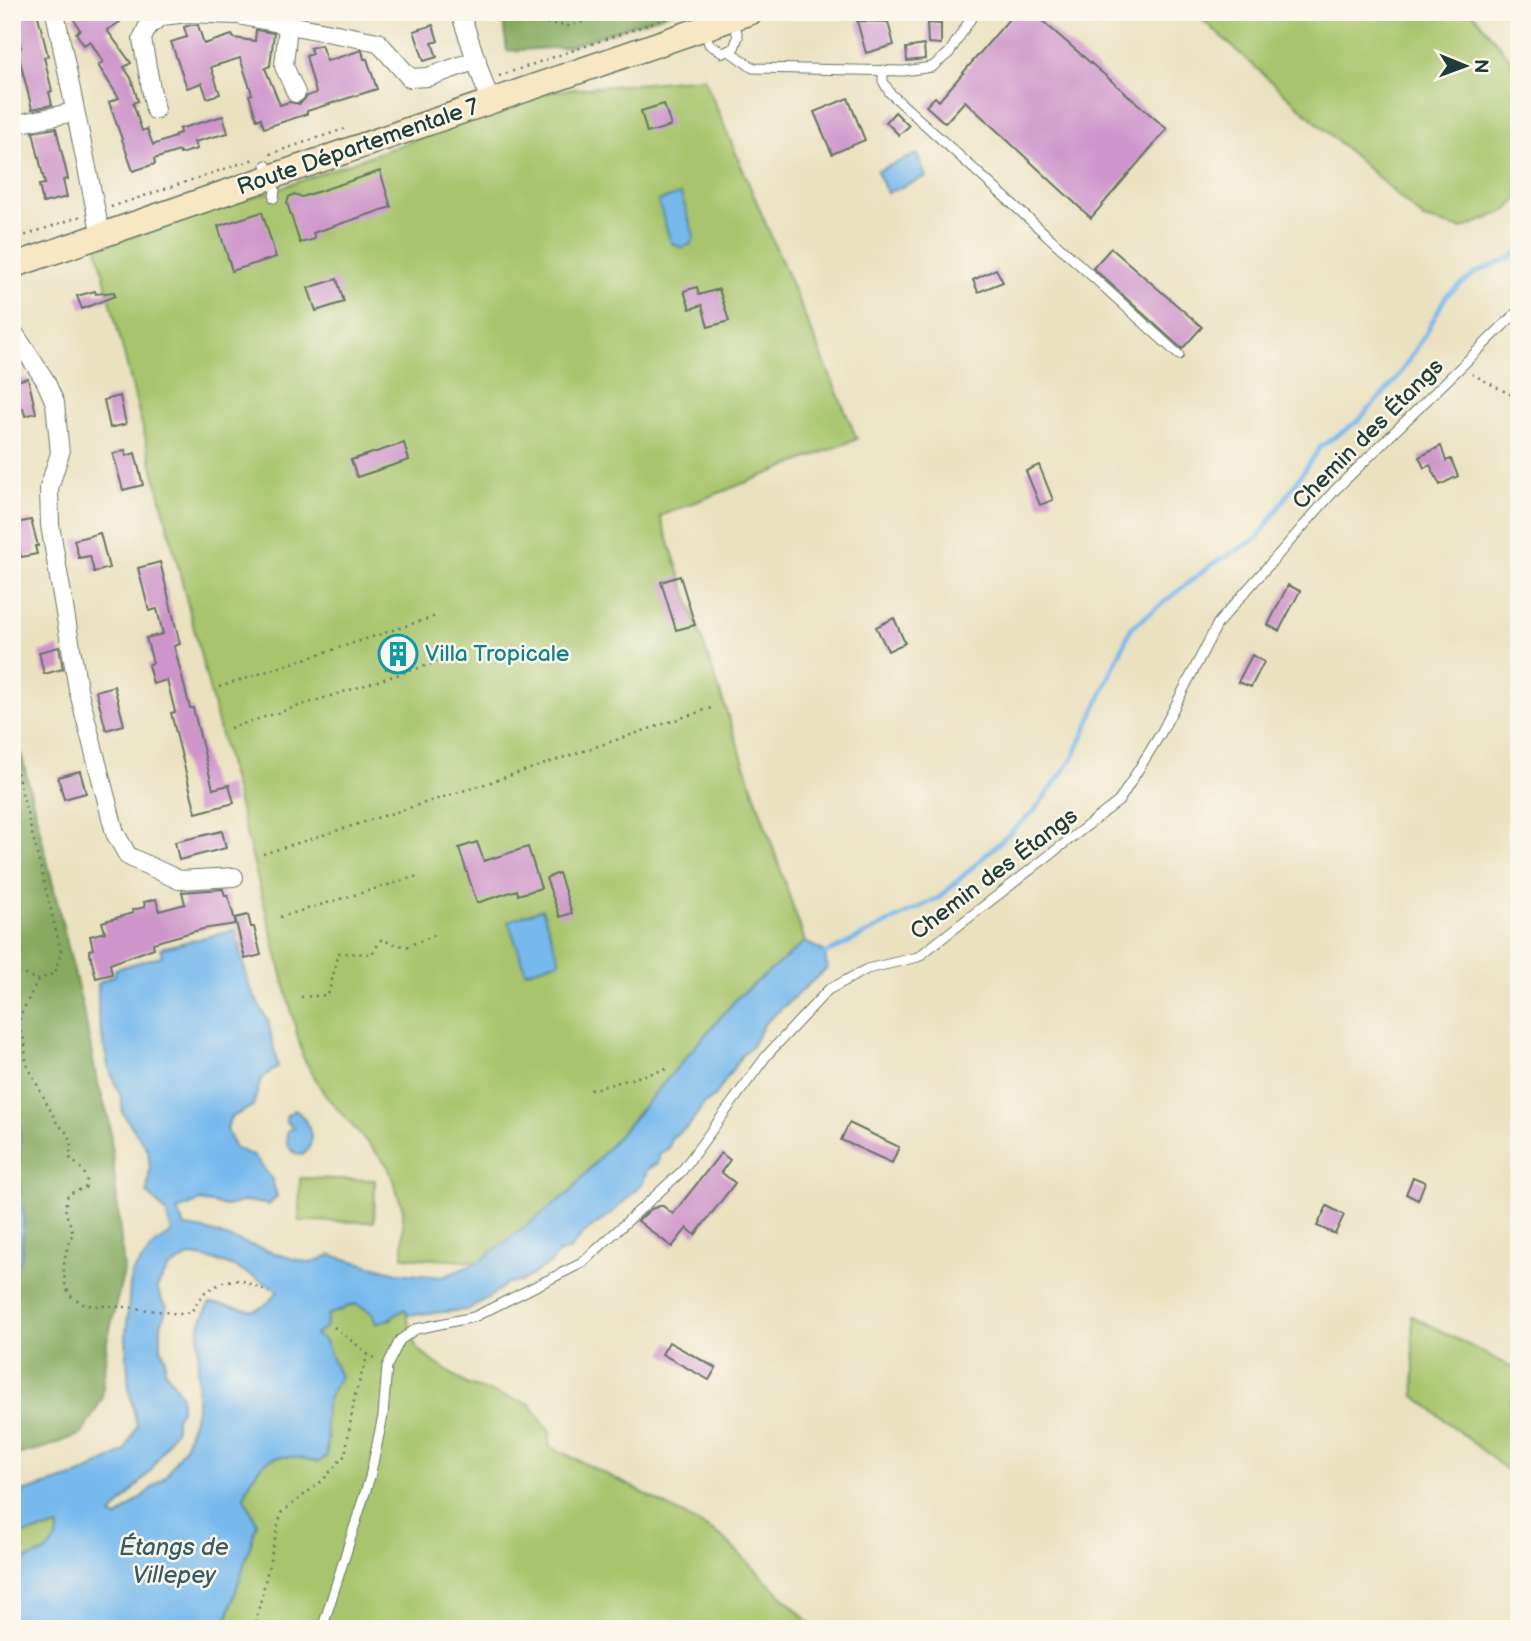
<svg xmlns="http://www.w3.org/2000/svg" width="1531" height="1641" font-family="'Balsamiq Sans',sans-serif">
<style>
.green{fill:#a8c56d;stroke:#648150;stroke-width:2}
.forest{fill:#86aa60;stroke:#52744a;stroke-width:2}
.water{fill:#77b9ed;stroke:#4b7b90;stroke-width:2;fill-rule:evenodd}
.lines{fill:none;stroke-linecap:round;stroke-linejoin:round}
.stream{stroke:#77b9ed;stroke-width:4.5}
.building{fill:#ce95cb}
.service-casing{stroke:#667665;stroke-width:11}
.minor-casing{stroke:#667665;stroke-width:20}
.secondary-casing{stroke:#667665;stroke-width:27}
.path{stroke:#667665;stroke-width:2.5;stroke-dasharray:2 5;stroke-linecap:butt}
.service{stroke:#fff;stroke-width:9}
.minor{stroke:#fff;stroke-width:18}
.secondary{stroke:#f7e8c3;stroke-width:24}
.labels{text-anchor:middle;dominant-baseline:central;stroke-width:5;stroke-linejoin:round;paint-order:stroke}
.street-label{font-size:23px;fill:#1f3d34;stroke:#fbf7ec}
.culture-label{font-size:23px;fill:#0d838f;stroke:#fbf7ec;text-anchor:start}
.water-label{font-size:24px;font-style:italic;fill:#355c62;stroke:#fbf7ec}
</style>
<rect width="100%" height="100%" fill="#fbf7ec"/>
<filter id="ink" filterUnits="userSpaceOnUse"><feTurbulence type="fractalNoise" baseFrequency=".0143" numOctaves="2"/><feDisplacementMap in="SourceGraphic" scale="14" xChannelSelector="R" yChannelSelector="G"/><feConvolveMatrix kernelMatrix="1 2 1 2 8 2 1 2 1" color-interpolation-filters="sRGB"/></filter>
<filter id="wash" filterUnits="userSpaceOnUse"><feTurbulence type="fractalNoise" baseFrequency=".00686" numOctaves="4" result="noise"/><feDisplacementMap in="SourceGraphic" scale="28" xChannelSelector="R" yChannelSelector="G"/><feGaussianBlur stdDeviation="1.57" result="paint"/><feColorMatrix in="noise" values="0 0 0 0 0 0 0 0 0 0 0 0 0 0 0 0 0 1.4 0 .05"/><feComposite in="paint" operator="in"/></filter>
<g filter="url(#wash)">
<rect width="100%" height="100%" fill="#eae1bf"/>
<path class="green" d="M 1194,12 L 1472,12 L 1512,61 L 1519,77 L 1519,198 L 1508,210 L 1462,229 L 1424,219 Z
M 704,78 L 857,439 L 660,516 L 805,942 L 737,998 L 570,1192 L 480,1262 L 403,1257 L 403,1209 L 388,1166 L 325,1095 L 303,1057 L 97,248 L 275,190 L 551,91 Z
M 300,1178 L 375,1180 L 374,1222 L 299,1221 Z
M 356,1304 L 372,1313 L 390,1320 L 395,1314 L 405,1309 L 416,1347 L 428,1358 L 468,1385 L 530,1404 L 550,1432 L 549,1446 L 630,1486 L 720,1535 L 816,1629 L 224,1629 L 257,1523 L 244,1497 C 261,1453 274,1452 319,1462 L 328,1440 L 323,1416 L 328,1395 L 314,1335 L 328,1314 C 340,1313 345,1306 356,1304 Z
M 1412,1316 L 1519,1371 L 1519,1480 L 1415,1396 Z
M 59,1527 C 55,1555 36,1556 12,1563 L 12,1536 Z"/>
<path class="forest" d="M 502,12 L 672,12 L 567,47 L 507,51 Z
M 12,716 L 85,1017 L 96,1077 L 109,1120 L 124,1271 L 107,1341 L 102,1399 L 82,1434 L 47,1447 L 12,1456 L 12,1272 L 21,1258 L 24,1218 L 19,1180 L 20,1124 L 12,1099 Z"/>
<path class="water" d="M 917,154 L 926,177 L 887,193 L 877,171 Z
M 681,194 L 694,236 L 691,244 L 682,248 L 671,243 L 658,201 Z
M 542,909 L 560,961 L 526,972 L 508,921 Z
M 235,930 L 249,986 L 268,1021 L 278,1067 L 261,1079 L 253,1106 L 230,1118 L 227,1129 L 234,1147 L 255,1157 L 271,1178 L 277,1196 L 269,1205 L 246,1201 L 227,1206 L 200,1201 L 177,1210 L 185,1227 L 205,1230 L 290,1258 L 311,1263 L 331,1255 L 397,1273 L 443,1277 L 479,1262 L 570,1192 L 737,998 L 805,942 L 825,952 L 827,968 L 764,1024 L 752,1046 L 742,1055 L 715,1096 L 703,1105 L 689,1126 L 671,1138 L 669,1148 L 659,1154 L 659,1162 L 647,1170 L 643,1183 L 612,1213 L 583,1234 L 569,1250 L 558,1253 L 551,1263 L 520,1282 L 507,1283 L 497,1292 L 467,1310 L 408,1315 L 405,1309 C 394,1315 389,1320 376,1324 L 372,1313 L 356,1304 C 345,1306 340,1313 328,1314 L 326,1327 L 315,1335 L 324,1340 L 340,1377 C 316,1412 329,1419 327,1456 L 319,1462 C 275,1452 260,1453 244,1497 L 257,1523 L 224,1629 L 12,1629 L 12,1563 C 36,1557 55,1555 59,1527 L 12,1536 L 12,1495 L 80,1475 L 125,1451 L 137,1426 L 129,1389 L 127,1358 L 126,1335 L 131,1274 L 155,1244 L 172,1233 L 166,1212 L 147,1193 L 150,1169 L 148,1150 L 123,1114 L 121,1097 L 108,1066 L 98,1016 L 98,983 L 115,975 L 115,969 L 162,956 L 161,948 ZM 189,1256 C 221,1257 252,1275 278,1291 C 253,1326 242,1302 209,1304 L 199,1327 L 197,1408 L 185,1446 L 166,1476 L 117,1518 L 111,1515 L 150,1472 L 176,1428 L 176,1418 L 181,1410 L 181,1395 L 165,1370 L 165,1358 L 161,1347 L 161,1325 L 167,1306 L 162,1301 L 157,1287 L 168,1269 Z
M 12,1099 L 20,1124 L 19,1180 L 24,1218 L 21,1259 L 12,1272 Z
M 295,1110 C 309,1118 319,1146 302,1155 C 289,1153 284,1142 288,1130 L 294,1128 L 286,1122 L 286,1116 Z"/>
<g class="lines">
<path class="stream" d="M 1505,12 L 1519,29
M 821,956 L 940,897 L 1035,810 L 1073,758 L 1131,628 L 1211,565 L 1258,538 L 1320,447 L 1358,421 L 1396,380 L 1424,337 L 1446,296 L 1477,272 L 1510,258 L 1519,250"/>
</g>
<g id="blocks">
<path class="building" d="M 12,12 L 37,12 L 48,56 L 44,57 L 52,91 L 49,92 L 52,105 L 32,109 L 17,49 L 21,48 Z
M 81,12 L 113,12 L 120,22 L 107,30 L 131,63 L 124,67 L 131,78 L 138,101 L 133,103 L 142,131 L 147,129 L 153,145 L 175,137 L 174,135 L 180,133 L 179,129 L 223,116 L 228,133 L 194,142 L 197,149 L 180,154 L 179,151 L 154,159 L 155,164 L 133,171 L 109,102 L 119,98 L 98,65 L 103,62 L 90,41 L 84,45 L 76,33 L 80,30 L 73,18 Z
M 1015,12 L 1032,12 L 1167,129 L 1091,218 L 965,101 L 945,123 L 926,106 L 935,97 L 939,101 Z
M 857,21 L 888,22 L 894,45 L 866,53 Z
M 927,23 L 941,24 L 941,44 L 928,43 Z
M 191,25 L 198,25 L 204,44 L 232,35 L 234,38 L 255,41 L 256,30 L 274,33 L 270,66 L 265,68 L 280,105 L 289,102 L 300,104 L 307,96 L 316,93 L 306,56 L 312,54 L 310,48 L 321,45 L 327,61 L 362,50 L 364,59 L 367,59 L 377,89 L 307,111 L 307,114 L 264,128 L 261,118 L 257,120 L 249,95 L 252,94 L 240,58 L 211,67 L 220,94 L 207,98 L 202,83 L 187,88 L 171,42 L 187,37 L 184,27 Z
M 433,25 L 438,41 L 432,43 L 437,57 L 424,61 L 414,31 Z
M 924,45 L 925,59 L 907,61 L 906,48 Z
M 848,98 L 865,140 L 832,154 L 814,112 Z
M 664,104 L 671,126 L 647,133 L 641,111 Z
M 895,112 L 909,126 L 899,135 L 886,122 Z
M 56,128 L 68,179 L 63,180 L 67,197 L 43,203 L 39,185 L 45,184 L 33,132 Z
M 380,171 L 391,207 L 313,233 L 315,239 L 300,243 L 287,203 L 289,197 L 294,194 L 302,197 Z
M 262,212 L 276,257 L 232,271 L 218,226 Z
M 1111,248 L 1202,327 L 1182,349 L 1093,268 Z
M 996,269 L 1003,282 L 978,292 L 973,280 Z
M 337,279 L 344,302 L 316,311 L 308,288 Z
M 697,287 L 699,295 L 719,289 L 729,321 L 708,327 L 702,305 L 690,309 L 684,291 Z
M 95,291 L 96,294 L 114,292 L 115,296 L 82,309 L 77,296 Z
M 28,378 L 36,413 L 25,416 L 23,408 L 12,410 L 12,382 Z
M 120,396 L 126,424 L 110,428 L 104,400 Z
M 404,443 L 409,460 L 357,477 L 351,460 Z
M 1441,446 L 1446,461 L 1451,459 L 1458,476 L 1440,485 L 1430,465 L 1424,468 L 1419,457 Z
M 125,450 L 126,456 L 135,453 L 143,485 L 123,490 L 113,454 Z
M 1039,465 L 1053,500 L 1040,505 L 1026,471 Z
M 31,520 L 38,546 L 35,546 L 37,554 L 21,557 L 12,524 Z
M 100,533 L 109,568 L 94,572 L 90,556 L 79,558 L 74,540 Z
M 160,562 L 180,644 L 174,646 L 190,708 L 193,708 L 213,789 L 229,785 L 234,803 L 196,813 L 171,713 L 175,712 L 167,680 L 153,684 L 148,665 L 153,663 L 146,638 L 163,634 L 157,609 L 149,611 L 138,568 Z
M 680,576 L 695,625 L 676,630 L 661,582 Z
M 1288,585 L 1300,591 L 1279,631 L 1268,625 Z
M 894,618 L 905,643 L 888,651 L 876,627 Z
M 412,642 L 417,660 L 386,669 L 380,651 Z
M 59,647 L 63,669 L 44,674 L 39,652 Z
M 1252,655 L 1264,662 L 1251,687 L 1238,682 Z
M 114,686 L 124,725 L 106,730 L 96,691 Z
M 80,771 L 86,793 L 64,799 L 58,777 Z
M 222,831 L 226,848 L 179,860 L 175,842 Z
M 477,842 L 484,861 L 528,847 L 541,888 L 518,895 L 517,890 L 477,903 L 459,848 Z
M 559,873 L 572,913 L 560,917 L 546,878 Z
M 223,889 L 225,896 L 228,896 L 236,924 L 203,929 L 153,943 L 154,948 L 110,964 L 112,974 L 96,978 L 89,950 L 93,949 L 90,936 L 105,932 L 102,922 L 133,913 L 132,910 L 145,907 L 144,902 L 156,899 L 159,911 L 185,904 L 182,892 Z
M 248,915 L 251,927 L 254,927 L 261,955 L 245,959 L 235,918 Z
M 849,1123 L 899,1147 L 892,1163 L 841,1140 Z
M 721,1153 L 730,1160 L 721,1172 L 735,1183 L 695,1235 L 687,1228 L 672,1247 L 638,1221 L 651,1209 L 660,1206 L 663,1206 L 673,1214 Z
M 1413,1177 L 1425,1182 L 1418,1200 L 1406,1194 Z
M 1327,1206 L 1344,1215 L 1335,1234 L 1317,1226 Z
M 669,1342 L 716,1368 L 709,1380 L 662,1354 Z"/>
</g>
</g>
<g filter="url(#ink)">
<use href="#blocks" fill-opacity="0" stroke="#667665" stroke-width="2"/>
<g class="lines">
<defs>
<path id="service" d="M 704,28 L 709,44 L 723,53 L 734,48 L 738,37 L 734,22
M 729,51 L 753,68 L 904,71 L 932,67 L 949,53 L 975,12
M 883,70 L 883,81 L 890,93 L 1179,355
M 266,165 L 275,190 L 274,198
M 322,1629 L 370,1477 L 383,1416 L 387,1366 L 400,1340 L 416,1329 L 474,1317 L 582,1263 L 681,1172 L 767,1055 L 828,990 L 867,969 L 918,957 L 1119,801 L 1161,733 L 1218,623 L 1335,490 L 1519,310"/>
<path id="minor" d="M 55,12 L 101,236
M 460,12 L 490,102
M 288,25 L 284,66 L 296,93
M 155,110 L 142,39 L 148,26 L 162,16 L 187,13 L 238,15 L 378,42 L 410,78 L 428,77 L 477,60
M 12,125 L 75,112
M 12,330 L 45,380 L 55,403 L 60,453 L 49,488 L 50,525 L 78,689 L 115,833 L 128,856 L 179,880 L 234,877"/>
<path id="secondary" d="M 12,266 L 751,12"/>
</defs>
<use href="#service" class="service-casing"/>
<use href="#minor" class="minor-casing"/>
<use href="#secondary" class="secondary-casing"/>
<path class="path" d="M 529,12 L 544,23 L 569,26 L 618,12
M 499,76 L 681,13
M 270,154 L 344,129
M 111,207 L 257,158
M 12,240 L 81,216
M 1472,374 L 1519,399
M 219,687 L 436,616
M 230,728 L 450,658
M 12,752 L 61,951 L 55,973 L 38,980 L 12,970
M 263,854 L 491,782 L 711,708
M 280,917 L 418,876
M 38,980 L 20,1016 L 19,1029 L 25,1041 L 26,1063 L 57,1123 L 67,1133 L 71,1141 L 70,1158 C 79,1167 91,1175 85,1188 L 68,1194 C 62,1216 68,1213 73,1233 C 68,1244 64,1257 64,1269 C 63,1276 66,1280 65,1287 L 71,1296 L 85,1305 L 126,1307 L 180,1314 L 191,1312 L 205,1292 L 225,1281 L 241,1280 L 269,1292
M 301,997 L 328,995 L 339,953 L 372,954 L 381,940 L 406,947 L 437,934
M 590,1090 L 667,1069
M 334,1327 L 367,1353
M 254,1629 L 281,1513 L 323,1480 L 345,1455 L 355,1395 L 368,1354 L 376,1359"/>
<use href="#service" class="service"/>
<use href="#minor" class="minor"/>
<use href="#secondary" class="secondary"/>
</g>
</g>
<defs>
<symbol id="building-ring" viewBox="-11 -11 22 22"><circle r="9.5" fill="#fbf7ec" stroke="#0f9aa8" stroke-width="1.5"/><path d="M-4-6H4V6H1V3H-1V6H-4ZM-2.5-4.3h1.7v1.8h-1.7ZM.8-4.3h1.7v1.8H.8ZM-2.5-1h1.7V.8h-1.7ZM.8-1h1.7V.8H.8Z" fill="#0f9aa8"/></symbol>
</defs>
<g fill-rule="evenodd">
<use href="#building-ring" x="376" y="632" width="44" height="44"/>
</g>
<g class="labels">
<g class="street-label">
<text transform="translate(358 147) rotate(-19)">Route Départementale 7</text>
<text transform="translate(1368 434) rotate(-45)">Chemin des Étangs</text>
<text transform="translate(994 874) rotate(-37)">Chemin des Étangs</text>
</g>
<g class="culture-label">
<text x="425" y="654">Villa Tropicale</text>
</g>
<g class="water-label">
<text x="174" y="1547">Étangs de<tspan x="174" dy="28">Villepey</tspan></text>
</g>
</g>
<rect width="1531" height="1641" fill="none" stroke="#fbf7ec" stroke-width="42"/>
<g transform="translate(1465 66) rotate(91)" stroke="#fbf7ec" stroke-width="5" paint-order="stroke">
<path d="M0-5L12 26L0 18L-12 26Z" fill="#1f3d34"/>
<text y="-10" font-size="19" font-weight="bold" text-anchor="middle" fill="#1f3d34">N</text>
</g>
</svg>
